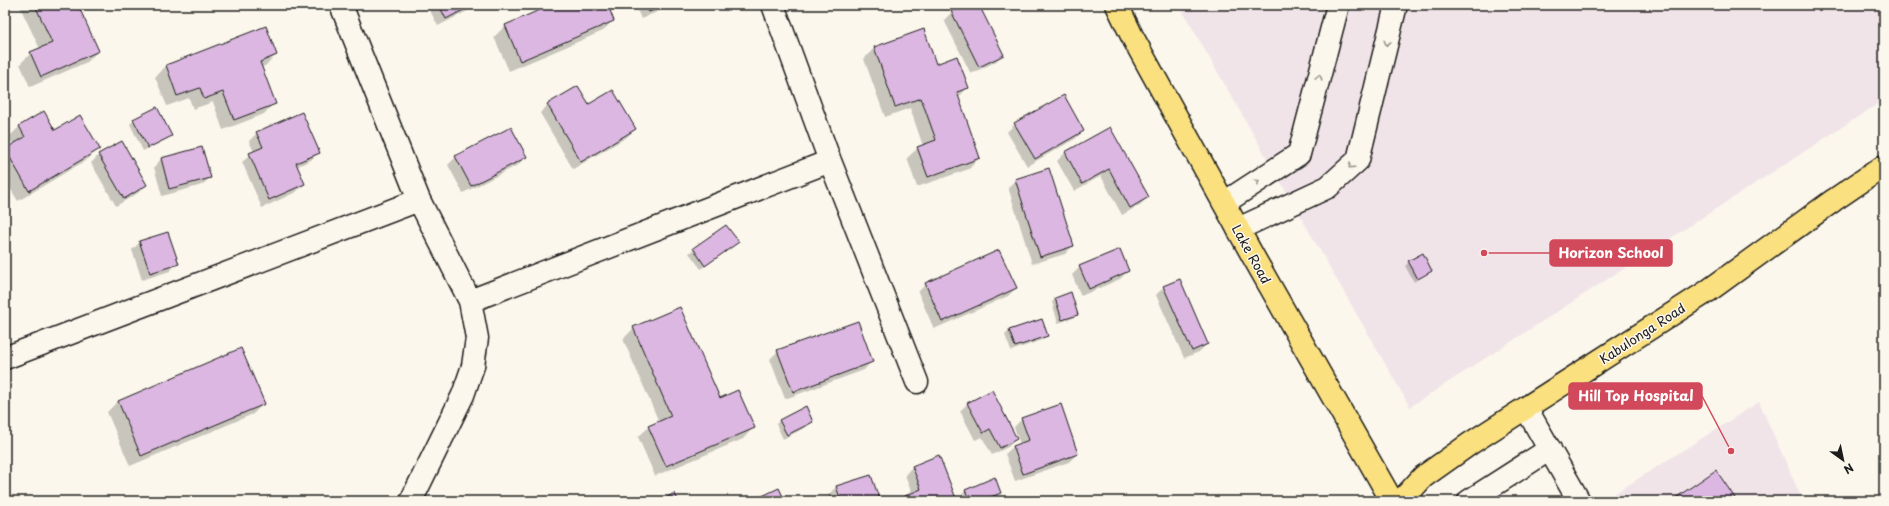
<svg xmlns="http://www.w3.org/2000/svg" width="1889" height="506" font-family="'Playpen Sans',sans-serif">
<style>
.built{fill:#f1e4e9}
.shadow{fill:#0003}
.building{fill:#dbb7e1;stroke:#1c1c1c}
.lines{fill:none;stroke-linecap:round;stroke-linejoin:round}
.minor-casing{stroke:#1c1c1c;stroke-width:25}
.major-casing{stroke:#1c1c1c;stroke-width:25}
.minor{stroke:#fbf7ec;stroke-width:22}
.major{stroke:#fbe080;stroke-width:22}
.oneway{stroke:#97948e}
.labels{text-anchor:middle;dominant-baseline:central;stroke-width:3;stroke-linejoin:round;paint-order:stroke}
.street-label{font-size:13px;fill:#1c1c1c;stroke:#fbf7ec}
.leader{fill:none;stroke:#d1495b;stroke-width:1.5}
.callout-dot{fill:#d1495b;stroke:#fbf7ec;stroke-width:1.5}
.callout{fill:#d1495b;stroke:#d1495b;stroke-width:1.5}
.callout-label{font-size:14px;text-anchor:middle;font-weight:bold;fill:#fff}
</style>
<rect width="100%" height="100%" fill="#fbf7ec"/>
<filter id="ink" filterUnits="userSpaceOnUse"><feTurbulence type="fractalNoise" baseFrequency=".025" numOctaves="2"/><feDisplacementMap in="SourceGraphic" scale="8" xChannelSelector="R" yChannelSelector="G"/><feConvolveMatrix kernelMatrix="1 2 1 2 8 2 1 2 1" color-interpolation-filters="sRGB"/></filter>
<g filter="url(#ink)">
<path class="built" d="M 1179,5 L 1884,5 L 1884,100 L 1410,407 Z
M 1759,402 L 1803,501 L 1603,501 Z"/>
<path class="shadow" d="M 19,5 L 77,5 L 98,51 L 87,62 L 30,87 L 20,64 L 31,53 L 40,49 Z
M 427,5 L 479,5 L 438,26 Z
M 554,5 L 607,5 L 613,20 L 603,31 L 509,71 L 494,37 L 505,26 Z
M 635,5 L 672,5 L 641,19 Z
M 943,5 L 957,5 L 946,11 Z
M 965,5 L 978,5 L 1003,55 L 995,62 L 971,74 L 944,20 L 952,12 Z
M 266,28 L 276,55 L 265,66 L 261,67 L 274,103 L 264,114 L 223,130 L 213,102 L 193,109 L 189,98 L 167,106 L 155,77 L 166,66 Z
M 874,48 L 936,65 L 967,88 L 958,98 L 979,158 L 969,169 L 917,187 L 907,158 L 918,148 L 923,146 L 910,108 L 885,117 L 864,59 Z
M 548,105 L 588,105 L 635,129 L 627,137 L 573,169 L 540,113 Z
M 134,120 L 171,135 L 167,139 L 143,151 L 130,124 Z
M 1015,124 L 1083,131 L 1075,139 L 1027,166 L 1007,132 Z
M 19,127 L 54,132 L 99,148 L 88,159 L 18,201 L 5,180 L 5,150 L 13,145 L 9,137 Z
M 1110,128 L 1148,197 L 1140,205 L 1122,215 L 1101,176 L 1074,191 L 1057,161 L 1065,153 Z
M 257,133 L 319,152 L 311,160 L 296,167 L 304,184 L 296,192 L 262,208 L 242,162 L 254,152 L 249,141 Z
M 99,155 L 146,185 L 138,193 L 116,206 L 91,163 Z
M 456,157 L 525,157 L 518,165 L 463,193 L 448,165 Z
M 161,159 L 210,178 L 202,185 L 162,196 L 154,167 Z
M 1016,180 L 1073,246 L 1065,254 L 1032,264 L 1008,187 Z
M 726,226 L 737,242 L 701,269 L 689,253 Z
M 140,242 L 177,263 L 170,271 L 142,280 L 132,250 Z
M 999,251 L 1016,288 L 1008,296 L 934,329 L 918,292 L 926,284 Z
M 1409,262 L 1431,271 L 1414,282 L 1405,266 Z
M 1080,267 L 1128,271 L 1120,279 L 1081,296 L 1072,275 Z
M 1164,287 L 1207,344 L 1199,352 L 1184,358 L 1156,295 Z
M 1056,298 L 1077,314 L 1073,318 L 1058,323 L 1052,302 Z
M 634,328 L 719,399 L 753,428 L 743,439 L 655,476 L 638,437 L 649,427 L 659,422 L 623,339 Z
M 1009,331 L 1046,336 L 1042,340 L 1011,351 L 1005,335 Z
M 240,350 L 263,404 L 253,414 L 130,466 L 107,412 L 118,401 Z
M 778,351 L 871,362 L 864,370 L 785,399 L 770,359 Z
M 968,403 L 1016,439 L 1008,447 L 992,455 L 982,437 L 975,440 L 960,411 Z
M 1022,419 L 1077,454 L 1069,462 L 1015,481 L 1005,454 L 1013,447 L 1020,444 L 1014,427 Z
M 780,420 L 812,422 L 808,426 L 783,439 L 776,424 Z
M 938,457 L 956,501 L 901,501 L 905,496 L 912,494 L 905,475 L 912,467 Z
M 836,487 L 879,501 L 830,501 L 828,495 Z
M 965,491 L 1000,493 L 996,497 L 985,501 L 964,501 L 962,494 Z"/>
<path class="building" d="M 35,5 L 78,5 L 99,51 L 41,77 L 30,52 L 52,43 Z
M 439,5 L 473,5 L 446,19 Z
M 551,5 L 608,5 L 614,21 L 520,61 L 505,25 Z
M 646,5 L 665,5 L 649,12 Z
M 963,5 L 979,5 L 1004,55 L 979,67 L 951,11 Z
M 266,26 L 277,55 L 260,62 L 276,104 L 234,120 L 223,92 L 204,99 L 200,88 L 177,96 L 166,65 Z
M 924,29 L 936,64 L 957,56 L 969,88 L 957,92 L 980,158 L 928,177 L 917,147 L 936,140 L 921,98 L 895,107 L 874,47 Z
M 578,86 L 589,104 L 613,90 L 636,129 L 581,162 L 547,104 Z
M 1064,95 L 1084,131 L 1035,159 L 1014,123 Z
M 157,107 L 172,136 L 148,148 L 133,119 Z
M 44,111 L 55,130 L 80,115 L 100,149 L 29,191 L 5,149 L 25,137 L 19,126 Z
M 302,112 L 320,153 L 296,163 L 305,184 L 269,200 L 249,153 L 263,147 L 256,132 Z
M 511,127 L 527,157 L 471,186 L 455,156 Z
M 1110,127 L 1149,197 L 1130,208 L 1109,169 L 1082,184 L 1065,152 Z
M 122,141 L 147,185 L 124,199 L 98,154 Z
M 202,147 L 211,178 L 169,189 L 161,158 Z
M 1049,168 L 1074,246 L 1040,257 L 1015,179 Z
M 726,225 L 739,242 L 705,266 L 693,248 Z
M 168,232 L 179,264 L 150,273 L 139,241 Z
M 1120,249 L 1129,271 L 1089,289 L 1079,266 Z
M 999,250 L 1017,288 L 942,322 L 925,283 Z
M 1423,253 L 1432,271 L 1418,279 L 1408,261 Z
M 1180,279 L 1208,344 L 1192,351 L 1163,286 Z
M 1071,292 L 1078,315 L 1062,320 L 1055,298 Z
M 680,307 L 720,398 L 738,390 L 755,428 L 666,466 L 648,426 L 671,416 L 633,327 Z
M 1042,319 L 1048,336 L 1015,347 L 1009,330 Z
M 858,321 L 873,362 L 793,392 L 777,350 Z
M 241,348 L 265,404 L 141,456 L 118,401 Z
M 992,390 L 1017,439 L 1000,448 L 990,429 L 983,433 L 967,403 Z
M 1061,404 L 1078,454 L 1023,474 L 1013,446 L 1029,440 L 1021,418 Z
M 806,406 L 813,422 L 787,435 L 779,420 Z
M 939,455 L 957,501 L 907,501 L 905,496 L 921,489 L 912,466 Z
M 1716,470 L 1737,501 L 1671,501 Z
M 871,475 L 880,501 L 841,501 L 836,486 Z
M 995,477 L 1001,493 L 981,501 L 970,501 L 965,490 Z
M 779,488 L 785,501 L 757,501 L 756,499 Z
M 674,493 L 679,501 L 661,501 Z"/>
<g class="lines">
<defs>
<path id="minor" d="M 341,5 L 419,200 L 470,301 L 477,338 L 473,366 L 463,395 L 411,501
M 773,5 L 830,161 L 917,382
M 1224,203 L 1299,154 L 1338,5
M 1238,229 L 1328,187 L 1358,160 L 1396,5
M 470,301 L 830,161
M 5,358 L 419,200
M 1526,408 L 1579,501
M 1469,501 L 1550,449"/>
<path id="major" d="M 1117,5 L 1132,36 L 1254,258 L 1392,501
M 1401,501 L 1423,477 L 1471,443 L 1708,291 L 1834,200 L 1884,166"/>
</defs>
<use href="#minor" class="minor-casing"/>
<use href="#major" class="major-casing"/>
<use href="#minor" class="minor"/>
<use href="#major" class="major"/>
</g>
<defs><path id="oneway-chevron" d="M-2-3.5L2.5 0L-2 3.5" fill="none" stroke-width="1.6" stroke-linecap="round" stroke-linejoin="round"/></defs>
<g class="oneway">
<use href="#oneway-chevron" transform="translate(1387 43) rotate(104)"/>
<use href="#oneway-chevron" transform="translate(1319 77) rotate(-75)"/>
<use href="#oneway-chevron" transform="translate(1351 166) rotate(138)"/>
<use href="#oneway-chevron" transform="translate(1257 182) rotate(-34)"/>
</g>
</g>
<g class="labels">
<g class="street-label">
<text transform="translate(1252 254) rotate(61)">Lake Road</text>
<text transform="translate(1642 333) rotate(-33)">Kabulonga Road</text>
</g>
</g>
<path class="leader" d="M1484 253L1550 253M1731 451L1702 396"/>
<g class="callout-dot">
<circle cx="1484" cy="253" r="4"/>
<circle cx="1731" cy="451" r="4"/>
</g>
<g class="callout">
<rect x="1550" y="240" width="122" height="26" rx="4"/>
<rect x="1569" y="383" width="133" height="26" rx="4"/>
</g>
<g class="callout-label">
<text x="1611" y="258">Horizon School</text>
<text x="1636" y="401">Hill Top Hospital</text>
</g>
<rect width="1889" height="506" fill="none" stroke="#fbf7ec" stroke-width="20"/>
<rect x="10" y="10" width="1869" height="486" fill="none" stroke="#1c1c1c" stroke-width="1.5" filter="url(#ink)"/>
<g transform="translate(1843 460) rotate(147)" stroke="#fbf7ec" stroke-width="3" paint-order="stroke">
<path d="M0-3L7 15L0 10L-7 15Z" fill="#1c1c1c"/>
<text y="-6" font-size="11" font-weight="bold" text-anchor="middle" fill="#1c1c1c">N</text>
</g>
</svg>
